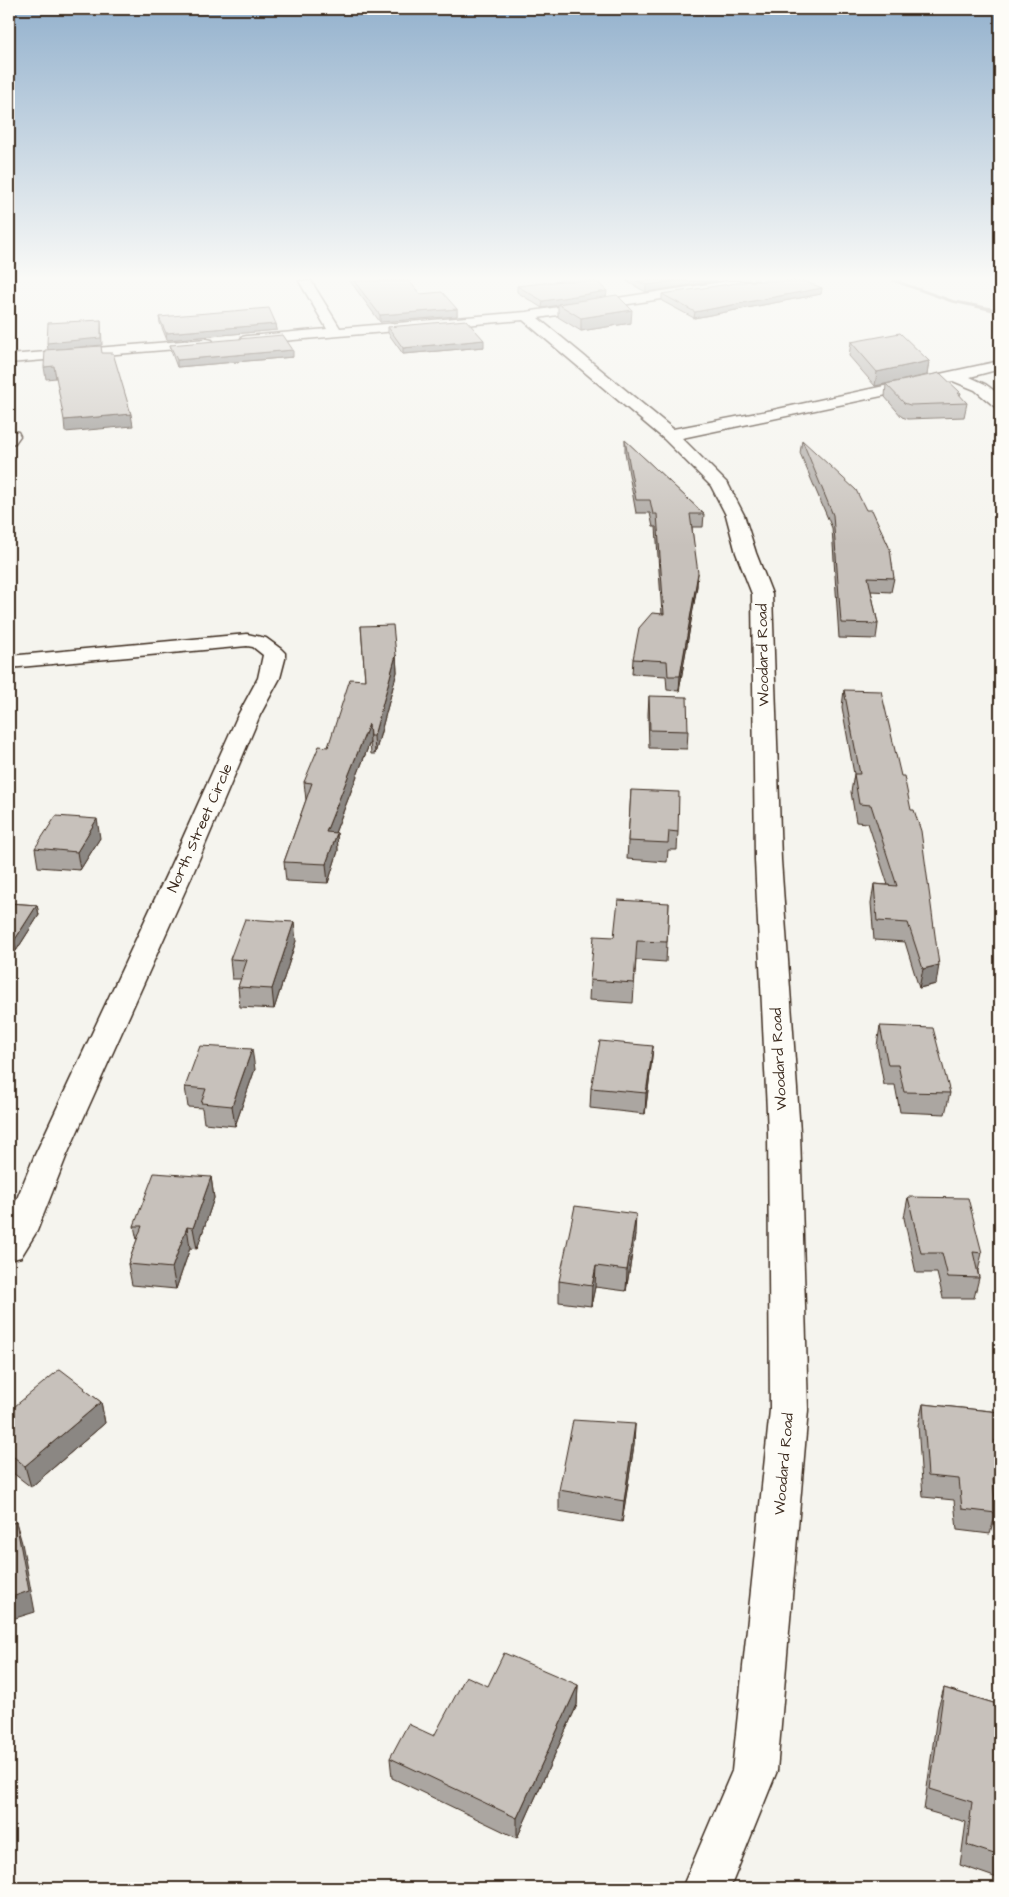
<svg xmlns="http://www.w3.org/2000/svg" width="1009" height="1897" font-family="'Architects Daughter',sans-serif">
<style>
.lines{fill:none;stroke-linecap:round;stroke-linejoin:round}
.stream{fill:#84786e;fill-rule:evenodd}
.minor-casing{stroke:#3b2a1e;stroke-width:3}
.minor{fill:#fdfcf7;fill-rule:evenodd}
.wall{fill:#aba6a1;stroke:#3b2a1e}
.shaded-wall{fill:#8b8783;stroke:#3b2a1e}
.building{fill:#c7c1bb;stroke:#3b2a1e}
.labels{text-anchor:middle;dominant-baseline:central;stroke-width:4.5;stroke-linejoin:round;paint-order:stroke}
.street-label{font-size:15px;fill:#3b2a1e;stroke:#fdfcf7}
</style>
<rect width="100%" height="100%" fill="#f5f4ee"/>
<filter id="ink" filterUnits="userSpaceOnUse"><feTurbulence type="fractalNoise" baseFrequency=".02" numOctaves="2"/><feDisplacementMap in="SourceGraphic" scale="10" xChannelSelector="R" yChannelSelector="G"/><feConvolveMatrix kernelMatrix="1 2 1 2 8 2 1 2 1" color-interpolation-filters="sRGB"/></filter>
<g filter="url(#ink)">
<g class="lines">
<path class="stream" d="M 891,281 L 899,281 L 953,300 L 1000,309 L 1000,313 L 950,302 Z"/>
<defs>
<path id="minor" d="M 299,281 L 311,281 L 340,328 L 526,312 L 728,281 L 758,281 L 757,284 L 752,285 L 538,318 L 673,429 L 773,410 L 1000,361 L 1000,369 L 970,377 L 985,384 L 1000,395 L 1000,408 L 994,406 L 975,390 L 953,381 L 682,438 L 728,484 L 744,515 L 756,553 L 772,594 L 781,860 L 800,1132 L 808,1410 L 777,1771 L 730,1888 L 682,1888 L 732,1771 L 770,1410 L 768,1132 L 755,860 L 752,594 L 736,553 L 726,515 L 711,486 L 664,439 L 523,320 L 247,344 L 242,343 L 240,340 L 242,337 L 247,336 L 327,329 Z
M 207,339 L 212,340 L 214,343 L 212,346 L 9,363 L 9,355 Z
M 12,431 L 18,432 L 20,436 L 15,443 L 9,444 L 9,432 Z
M 247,634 L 266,638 L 281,649 L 285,653 L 285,659 L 280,678 L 260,715 L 194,871 L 66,1157 L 37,1231 L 21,1257 L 9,1260 L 9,1218 L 34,1157 L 168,871 L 238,715 L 258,678 L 263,655 L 253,647 L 247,646 L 9,668 L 9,656 Z"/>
</defs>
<use href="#minor" class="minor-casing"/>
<use href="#minor" class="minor"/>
</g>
<path class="wall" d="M 350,281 L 409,281 L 420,294 L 457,309 L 457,316 L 380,322 Z
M 626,281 L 717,281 L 646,292 Z
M 517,286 L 606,297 L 631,323 L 581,331 L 558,317 L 558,305 L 542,308 L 517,292 Z
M 822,288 L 821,294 L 694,318 L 662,301 L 662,294 Z
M 159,317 L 276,324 L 277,330 L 167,340 L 160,323 Z
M 388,327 L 484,347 L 403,354 L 388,333 Z
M 851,342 L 929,361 L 927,375 L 961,393 L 960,396 L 967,403 L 964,417 L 908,419 L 902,417 L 885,397 L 886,384 L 875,386 L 849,356 Z
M 170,345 L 293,357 L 177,367 L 171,351 Z
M 625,440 L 704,514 L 703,527 L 692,527 L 697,586 L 679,691 L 667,690 L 666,676 L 632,674 L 633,659 L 662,614 L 656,527 L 653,527 L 650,513 L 636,513 L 625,452 Z
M 802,440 L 894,578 L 891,592 L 871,591 L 878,624 L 876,639 L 839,638 L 832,528 L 800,453 Z
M 361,626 L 396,655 L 397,672 L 375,754 L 371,754 L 370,742 L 335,833 L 337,833 L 338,851 L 328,883 L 286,881 L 284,862 L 306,800 L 304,782 L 328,747 L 365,680 Z
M 844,690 L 936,984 L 919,988 L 905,942 L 874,940 L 871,903 L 874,884 L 888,885 L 868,823 L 856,822 L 851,792 L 854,774 L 842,707 Z
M 649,696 L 688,731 L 687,749 L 649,748 L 648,714 Z
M 631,790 L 678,832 L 677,850 L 668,850 L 667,862 L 627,859 Z
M 100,838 L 80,870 L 38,867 L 35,848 Z
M 9,903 L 37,905 L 39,915 L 16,951 L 9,950 Z
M 669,903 L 666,962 L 636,960 L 633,1003 L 589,1000 L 590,980 L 614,937 Z
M 296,941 L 274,1009 L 240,1007 L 238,987 L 241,979 L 232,979 L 230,959 Z
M 880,1026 L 950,1093 L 945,1114 L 900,1112 L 895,1085 L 884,1085 L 877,1046 Z
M 653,1046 L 651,1066 L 645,1114 L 590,1108 L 591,1088 Z
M 255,1069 L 235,1126 L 204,1123 L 202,1108 L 188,1107 L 185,1087 Z
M 211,1177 L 214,1198 L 197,1249 L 190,1248 L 176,1289 L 132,1285 L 128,1264 L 137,1240 L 134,1226 Z
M 908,1197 L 982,1253 L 978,1271 L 979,1278 L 974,1298 L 943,1298 L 937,1273 L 916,1273 L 904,1218 Z
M 635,1235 L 626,1291 L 595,1287 L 591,1306 L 559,1302 L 559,1281 Z
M 86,1391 L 101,1402 L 105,1423 L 31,1487 L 9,1470 L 9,1411 Z
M 923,1404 L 1000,1412 L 1000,1462 L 997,1462 L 1000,1479 L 995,1497 L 996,1513 L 990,1534 L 957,1530 L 954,1500 L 923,1497 L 918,1425 Z
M 635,1424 L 634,1445 L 622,1522 L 559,1511 L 559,1490 Z
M 578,1685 L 577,1705 L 517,1838 L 392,1778 L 390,1758 L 434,1736 Z
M 944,1688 L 1000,1705 L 1000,1879 L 960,1865 L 966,1822 L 924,1810 L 938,1708 Z"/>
<path class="shaded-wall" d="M 677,281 L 717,281 L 646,292 L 646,285 Z
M 822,288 L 821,294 L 694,318 L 695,312 Z
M 607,291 L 606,298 L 558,304 L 558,305 L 542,308 L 543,301 Z
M 457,309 L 457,316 L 380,322 L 380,315 Z
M 632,310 L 631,323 L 581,331 L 581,318 Z
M 101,320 L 102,345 L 48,350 L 47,343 Z
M 276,324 L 277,330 L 167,340 L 166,333 Z
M 484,340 L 484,347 L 403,354 L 403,348 Z
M 293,350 L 293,357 L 177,367 L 177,360 Z
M 929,361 L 927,375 L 875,386 L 877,372 Z
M 54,366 L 56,378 L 46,379 L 44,367 Z
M 131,414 L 133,426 L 65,432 L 64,420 Z
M 698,573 L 697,586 L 679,691 L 680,676 Z
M 396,655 L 397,672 L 375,754 L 374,736 Z
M 369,724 L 370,742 L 328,851 L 326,832 Z
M 97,819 L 100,838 L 80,870 L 77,852 Z
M 337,833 L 338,851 L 328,883 L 326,864 Z
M 37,905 L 39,915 L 16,951 L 14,941 Z
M 294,922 L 296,941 L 274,1009 L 272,989 Z
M 939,965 L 936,984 L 919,988 L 923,969 Z
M 653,1046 L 651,1066 L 645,1114 L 646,1093 Z
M 252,1049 L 255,1069 L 235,1126 L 232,1106 Z
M 211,1177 L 214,1198 L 197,1249 L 193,1228 Z
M 636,1214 L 635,1235 L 626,1291 L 627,1270 Z
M 187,1227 L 190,1248 L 176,1289 L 172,1268 Z
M 596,1266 L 595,1287 L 591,1306 L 592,1286 Z
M 101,1402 L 105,1423 L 31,1487 L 25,1466 Z
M 635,1424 L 634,1445 L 622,1522 L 624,1501 Z
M 16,1522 L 22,1543 L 35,1612 L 9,1620 L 9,1598 Z
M 578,1685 L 577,1705 L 517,1838 L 517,1818 Z"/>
<path class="building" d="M 354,281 L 409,281 L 420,294 L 442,292 L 457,309 L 380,315 Z
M 562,281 L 596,281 L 607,291 L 543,301 L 517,286 Z
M 637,281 L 677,281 L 646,285 Z
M 750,281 L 804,281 L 822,288 L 695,312 L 662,294 Z
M 617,295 L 632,310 L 581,318 L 558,304 Z
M 269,308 L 276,324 L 166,333 L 159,317 Z
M 101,320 L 101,338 L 47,343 L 48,323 Z
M 466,320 L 484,340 L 403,348 L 388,327 Z
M 900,333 L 929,361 L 877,372 L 851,342 Z
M 283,335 L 293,350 L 177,360 L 170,345 Z
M 101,346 L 102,353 L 113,353 L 131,414 L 64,420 L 54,366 L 44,367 L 45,350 Z
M 940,373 L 961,393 L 958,393 L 967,403 L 910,405 L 904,403 L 886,384 Z
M 625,440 L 704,514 L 690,514 L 698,573 L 680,676 L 668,676 L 667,661 L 633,659 L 639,628 L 652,613 L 664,614 L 657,514 L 653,514 L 650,500 L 636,500 Z
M 802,440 L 856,490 L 866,510 L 872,510 L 890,549 L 894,578 L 868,577 L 878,624 L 841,623 L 833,515 Z
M 393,625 L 396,655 L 374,736 L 370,736 L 369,724 L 326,832 L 337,833 L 326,864 L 284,862 L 312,783 L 304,782 L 319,746 L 328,747 L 350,679 L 365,680 L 361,626 Z
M 844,690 L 881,691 L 901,776 L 904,776 L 911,810 L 914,810 L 921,831 L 939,965 L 923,969 L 908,923 L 877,921 L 874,884 L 897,886 L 871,805 L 859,804 L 854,774 L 860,774 Z
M 649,696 L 687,697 L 688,731 L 650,730 Z
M 631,790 L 679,792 L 678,832 L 669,831 L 668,843 L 628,841 Z
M 56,816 L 97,819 L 77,852 L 35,848 Z
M 618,900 L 669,903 L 667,942 L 637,941 L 634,983 L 590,980 L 594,936 L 614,937 Z
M 9,903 L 37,905 L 14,941 L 9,940 Z
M 245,919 L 294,922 L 272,989 L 238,987 L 247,960 L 230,959 Z
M 880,1026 L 933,1028 L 950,1093 L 904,1092 L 898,1065 L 888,1065 Z
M 600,1041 L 653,1046 L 646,1093 L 591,1088 Z
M 200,1046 L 252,1049 L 232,1106 L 201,1103 L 206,1089 L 185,1087 Z
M 154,1173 L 211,1177 L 193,1228 L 187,1227 L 172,1268 L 128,1264 L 142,1226 L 134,1226 Z
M 908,1197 L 968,1198 L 982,1253 L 973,1252 L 979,1278 L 948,1277 L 942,1253 L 921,1253 Z
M 575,1206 L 636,1214 L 627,1270 L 596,1266 L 592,1286 L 559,1281 Z
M 60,1369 L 85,1388 L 84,1389 L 101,1402 L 25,1466 L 9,1453 L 9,1439 L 12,1436 L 9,1434 L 9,1411 Z
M 923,1404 L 1000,1412 L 1000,1440 L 995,1440 L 1000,1479 L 993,1479 L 996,1513 L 962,1509 L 959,1479 L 928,1476 Z
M 573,1420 L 635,1424 L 624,1501 L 559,1490 Z
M 16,1522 L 29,1591 L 9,1598 L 9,1524 Z
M 504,1653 L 578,1685 L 517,1818 L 390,1758 L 408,1724 L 434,1736 L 466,1676 L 488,1686 Z
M 944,1688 L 1000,1705 L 1000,1856 L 967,1845 L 972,1802 L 930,1789 Z"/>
</g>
<linearGradient id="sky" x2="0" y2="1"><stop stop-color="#93b1cd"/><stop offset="0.51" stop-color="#fafaf7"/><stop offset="1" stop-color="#fafaf7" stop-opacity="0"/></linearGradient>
<rect width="1009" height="546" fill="url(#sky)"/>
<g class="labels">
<g class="street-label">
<text transform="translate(763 655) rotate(-91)">Woodard Road</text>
<text transform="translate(200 828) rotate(-66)">North Street Circle</text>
<text transform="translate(779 1059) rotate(-93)">Woodard Road</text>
<text transform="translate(784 1464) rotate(-85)">Woodard Road</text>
</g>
</g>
<rect width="1009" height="1897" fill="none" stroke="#fdfcf7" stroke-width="30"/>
<rect x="15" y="15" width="979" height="1867" fill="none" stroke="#3b2a1e" stroke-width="2" filter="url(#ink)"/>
</svg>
